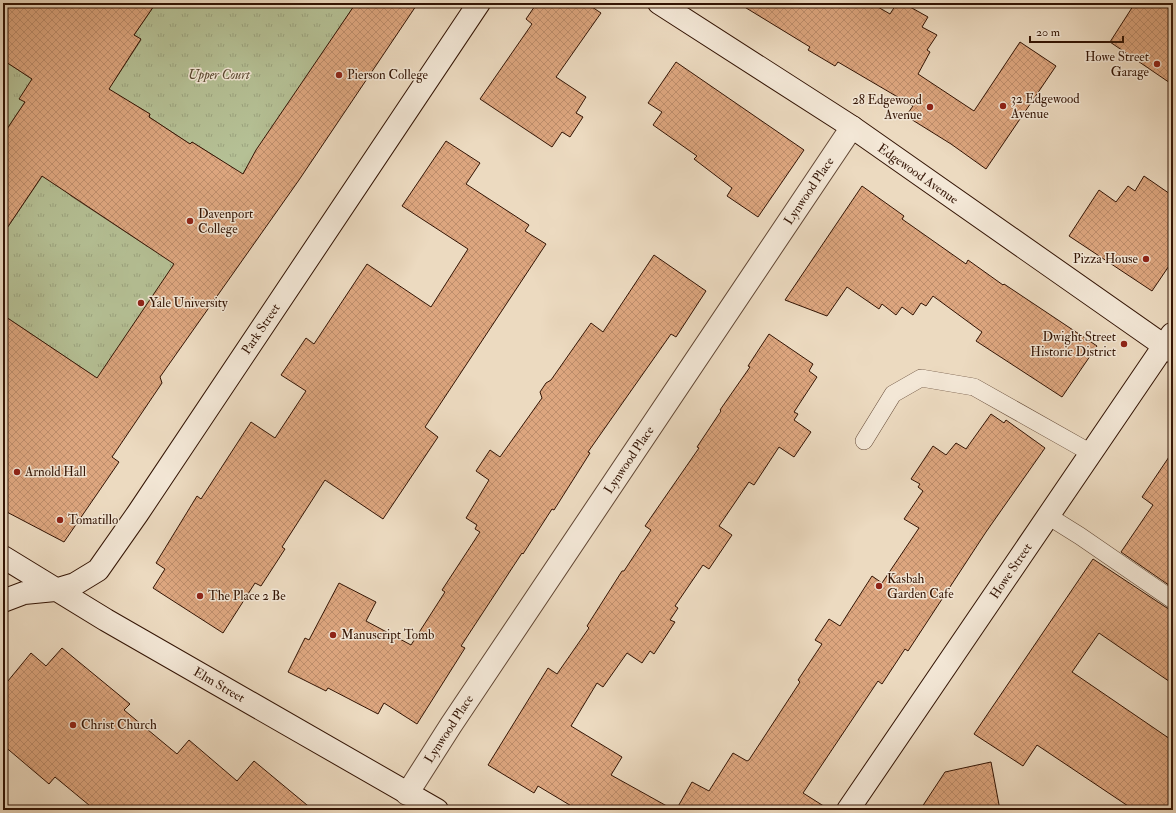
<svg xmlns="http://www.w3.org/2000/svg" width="1176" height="813" font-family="'IM FELL Double Pica',serif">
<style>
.park{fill:url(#park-tufts);stroke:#746a4c}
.building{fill:url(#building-cross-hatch);stroke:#331404}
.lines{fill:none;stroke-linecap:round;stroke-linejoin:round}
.lane-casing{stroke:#614633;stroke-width:18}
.street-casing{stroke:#614633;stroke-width:24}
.secondary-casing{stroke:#331404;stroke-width:24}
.lane{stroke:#f3e7d6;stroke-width:17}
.street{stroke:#f3e7d6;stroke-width:22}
.secondary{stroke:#f3e7d6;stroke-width:22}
.poi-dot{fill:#8f2418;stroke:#f3e7d6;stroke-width:1.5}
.labels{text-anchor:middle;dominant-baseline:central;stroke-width:3;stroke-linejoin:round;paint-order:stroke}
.poi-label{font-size:13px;fill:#331404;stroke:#f3e7d6;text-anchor:start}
.park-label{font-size:13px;font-style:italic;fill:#5a4830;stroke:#f3e7d6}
.street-label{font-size:13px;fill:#331404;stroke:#f3e7d6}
</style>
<defs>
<pattern id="park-tufts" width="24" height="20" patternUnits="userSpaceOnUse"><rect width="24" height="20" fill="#b5c095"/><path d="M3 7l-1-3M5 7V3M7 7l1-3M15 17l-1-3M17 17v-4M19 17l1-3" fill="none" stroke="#9ca47f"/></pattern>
<pattern id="building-cross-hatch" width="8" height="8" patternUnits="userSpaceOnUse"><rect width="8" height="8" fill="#dda67f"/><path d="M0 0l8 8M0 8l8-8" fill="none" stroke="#be8e6c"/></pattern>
</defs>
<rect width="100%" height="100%" fill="#ecdac0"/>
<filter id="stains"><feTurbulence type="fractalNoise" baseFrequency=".005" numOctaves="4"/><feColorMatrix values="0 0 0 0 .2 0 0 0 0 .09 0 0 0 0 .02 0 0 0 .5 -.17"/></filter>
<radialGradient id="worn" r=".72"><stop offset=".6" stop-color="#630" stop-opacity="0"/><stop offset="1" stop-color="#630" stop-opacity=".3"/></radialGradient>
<path class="park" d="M 156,3 L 356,3 L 238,181 L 222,161 L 192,142 L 190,144 L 149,117 L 150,114 L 103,86 L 114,81 L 141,40 L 134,35 Z
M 3,60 L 32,79 L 25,102 L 3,135 Z
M 45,172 L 71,196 L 147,246 L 184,259 L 110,387 L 3,315 L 3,234 Z"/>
<path class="building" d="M 3,3 L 156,3 L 134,35 L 141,39 L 109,89 L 150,114 L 149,117 L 190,144 L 192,142 L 243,174 L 256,150 L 356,3 L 418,3 L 299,180 L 160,377 L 162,383 L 112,457 L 119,462 L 64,542 L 3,510 L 3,315 L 97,378 L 174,264 L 42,176 L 3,234 L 3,135 L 25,102 L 19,99 L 32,79 L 3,60 Z
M 537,3 L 586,3 L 601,13 L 556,77 L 586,97 L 576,113 L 583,117 L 570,137 L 562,132 L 552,147 L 480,99 L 532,24 L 526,19 Z
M 738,3 L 871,3 L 890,14 L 897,3 L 903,3 L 928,17 L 922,27 L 937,35 L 927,50 L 930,52 L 918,74 L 974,111 L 1020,42 L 1056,66 L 986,169 L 951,144 L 906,116 L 913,106 L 838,62 L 835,66 L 808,50 L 810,47 Z
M 1135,3 L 1173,3 L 1173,85 L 1110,42 Z
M 676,62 L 804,150 L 758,217 L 727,196 L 732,188 L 694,159 L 697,156 L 653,125 L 662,112 L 648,103 Z
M 446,141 L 480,163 L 466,184 L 529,225 L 525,231 L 546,244 L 425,427 L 438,437 L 383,519 L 325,480 L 282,547 L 285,549 L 261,586 L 255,583 L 223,633 L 153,588 L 165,569 L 156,563 L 197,496 L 201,499 L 251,422 L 275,438 L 306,391 L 281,375 L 306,338 L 314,344 L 367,264 L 431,307 L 468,249 L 402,206 Z
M 1144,176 L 1173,196 L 1173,260 L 1152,291 L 1069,236 L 1099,190 L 1116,202 L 1128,186 L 1135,191 Z
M 862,186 L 904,216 L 902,219 L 966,264 L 968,260 L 1003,285 L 1004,284 L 1097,346 L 1062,397 L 976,341 L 982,332 L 933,296 L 926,306 L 921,303 L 913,315 L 902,307 L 896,315 L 882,304 L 879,309 L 847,287 L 827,316 L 785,300 Z
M 654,255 L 706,291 L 676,337 L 671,334 L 588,452 L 590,453 L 554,510 L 552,509 L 523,554 L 522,553 L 461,646 L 465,648 L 417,724 L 384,703 L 378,714 L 328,688 L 326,691 L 288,672 L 305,638 L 309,640 L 339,583 L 376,602 L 366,621 L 411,645 L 445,592 L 442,590 L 480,532 L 475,529 L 477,525 L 466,518 L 489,480 L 476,471 L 490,450 L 500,457 L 542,398 L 540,392 L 546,383 L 551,380 L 591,323 L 603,332 Z
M 769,334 L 813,364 L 809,371 L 817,377 L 794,412 L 798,414 L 794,420 L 811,432 L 794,457 L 779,447 L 754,485 L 749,482 L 719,526 L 732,535 L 709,569 L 703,565 L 675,606 L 678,608 L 670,620 L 675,622 L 654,654 L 650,651 L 642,663 L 627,653 L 603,687 L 597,683 L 571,726 L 622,757 L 611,775 L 674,810 L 578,810 L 538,786 L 534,793 L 488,765 L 548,668 L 557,674 L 589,628 L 587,626 L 622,571 L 624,571 L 651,530 L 645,526 L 699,448 L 697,447 L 721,411 L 720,410 L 750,367 L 748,366 Z
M 991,414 L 1004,423 L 1006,420 L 1045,448 L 986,532 L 908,651 L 905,649 L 882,684 L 878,681 L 803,793 L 830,810 L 676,810 L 692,782 L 709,791 L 733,753 L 747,761 L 749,760 L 800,682 L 798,680 L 822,644 L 815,640 L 829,619 L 840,626 L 872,576 L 882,583 L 919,528 L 904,519 L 923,491 L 918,487 L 920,484 L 911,479 L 933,446 L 946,455 L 956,443 L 966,449 Z
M 1173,451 L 1173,588 L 1121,552 L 1153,505 L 1142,497 Z
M 1093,559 L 1167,608 L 1173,610 L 1173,684 L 1099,633 L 1072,672 L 1173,741 L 1173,810 L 1134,810 L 1037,745 L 1023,766 L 974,734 Z
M 62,648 L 130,704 L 124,710 L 177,754 L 189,740 L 237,781 L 254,761 L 313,810 L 95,810 L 55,777 L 49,784 L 3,745 L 3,687 L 31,653 L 46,666 Z
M 991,762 L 1000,810 L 920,810 L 945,772 Z"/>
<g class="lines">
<defs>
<path id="lane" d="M 864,441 L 893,394 L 921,378 L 974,387 L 1091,453
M 1048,516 L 1080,536 L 1173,600"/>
<path id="street" d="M 407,794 L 451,725 L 852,127"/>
<path id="secondary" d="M 659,3 L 852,127 L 1173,352
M 3,557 L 106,620 L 437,810
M 3,601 L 24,593 L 55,590 L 75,584 L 98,570 L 138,513 L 479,3
M 848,810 L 1172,334"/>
</defs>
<use href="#lane" class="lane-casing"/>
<use href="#street" class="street-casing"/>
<use href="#secondary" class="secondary-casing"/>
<use href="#lane" class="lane"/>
<use href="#street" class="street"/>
<use href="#secondary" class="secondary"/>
</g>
<g class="poi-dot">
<circle cx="1157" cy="64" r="4"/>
<circle cx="339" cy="75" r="4"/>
<circle cx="1003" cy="106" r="4"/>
<circle cx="930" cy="107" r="4"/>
<circle cx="190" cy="221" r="4"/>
<circle cx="1146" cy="259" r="4"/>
<circle cx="141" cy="303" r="4"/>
<circle cx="1124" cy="344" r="4"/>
<circle cx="17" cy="472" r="4"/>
<circle cx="60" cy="520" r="4"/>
<circle cx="879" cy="586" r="4"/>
<circle cx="200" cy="596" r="4"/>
<circle cx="333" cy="635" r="4"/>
<circle cx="73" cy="725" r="4"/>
</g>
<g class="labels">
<g class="poi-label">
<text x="1149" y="57" text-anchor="end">Howe Street<tspan x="1149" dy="15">Garage</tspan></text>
<text x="347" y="75">Pierson College</text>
<text x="1011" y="99">32 Edgewood<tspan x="1011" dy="15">Avenue</tspan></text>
<text x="922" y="100" text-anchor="end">28 Edgewood<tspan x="922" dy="15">Avenue</tspan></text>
<text x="198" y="214">Davenport<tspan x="198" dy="15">College</tspan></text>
<text x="1138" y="259" text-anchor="end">Pizza House</text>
<text x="149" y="303">Yale University</text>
<text x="1116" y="337" text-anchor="end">Dwight Street<tspan x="1116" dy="15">Historic District</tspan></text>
<text x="25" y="472">Arnold Hall</text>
<text x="68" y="520">Tomatillo</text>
<text x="887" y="579">Kasbah<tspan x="887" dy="15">Garden Cafe</tspan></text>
<text x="208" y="596">The Place 2 Be</text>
<text x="341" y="635">Manuscript Tomb</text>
<text x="81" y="725">Christ Church</text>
</g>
<g class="park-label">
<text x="219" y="75">Upper Court</text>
</g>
<g class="street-label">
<text transform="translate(918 174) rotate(35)">Edgewood Avenue</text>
<text transform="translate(809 191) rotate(-56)">Lynwood Place</text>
<text transform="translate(261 329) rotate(-56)">Park Street</text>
<text transform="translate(629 460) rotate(-56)">Lynwood Place</text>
<text transform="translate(1011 571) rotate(-56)">Howe Street</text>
<text transform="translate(219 685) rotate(30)">Elm Street</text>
<text transform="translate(449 729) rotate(-57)">Lynwood Place</text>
</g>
</g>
<rect width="1176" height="813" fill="none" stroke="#ecdac0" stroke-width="16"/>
<rect x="4" y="4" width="1168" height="805" fill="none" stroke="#331404" stroke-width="2"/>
<rect x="8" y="8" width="1160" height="797" fill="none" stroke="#331404"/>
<path d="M1030 36v6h93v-6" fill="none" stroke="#331404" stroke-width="2"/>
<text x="1036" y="36" font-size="12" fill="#331404" stroke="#f3e7d6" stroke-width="3" paint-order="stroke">20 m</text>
<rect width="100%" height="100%" filter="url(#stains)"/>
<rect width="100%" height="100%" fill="url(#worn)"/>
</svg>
